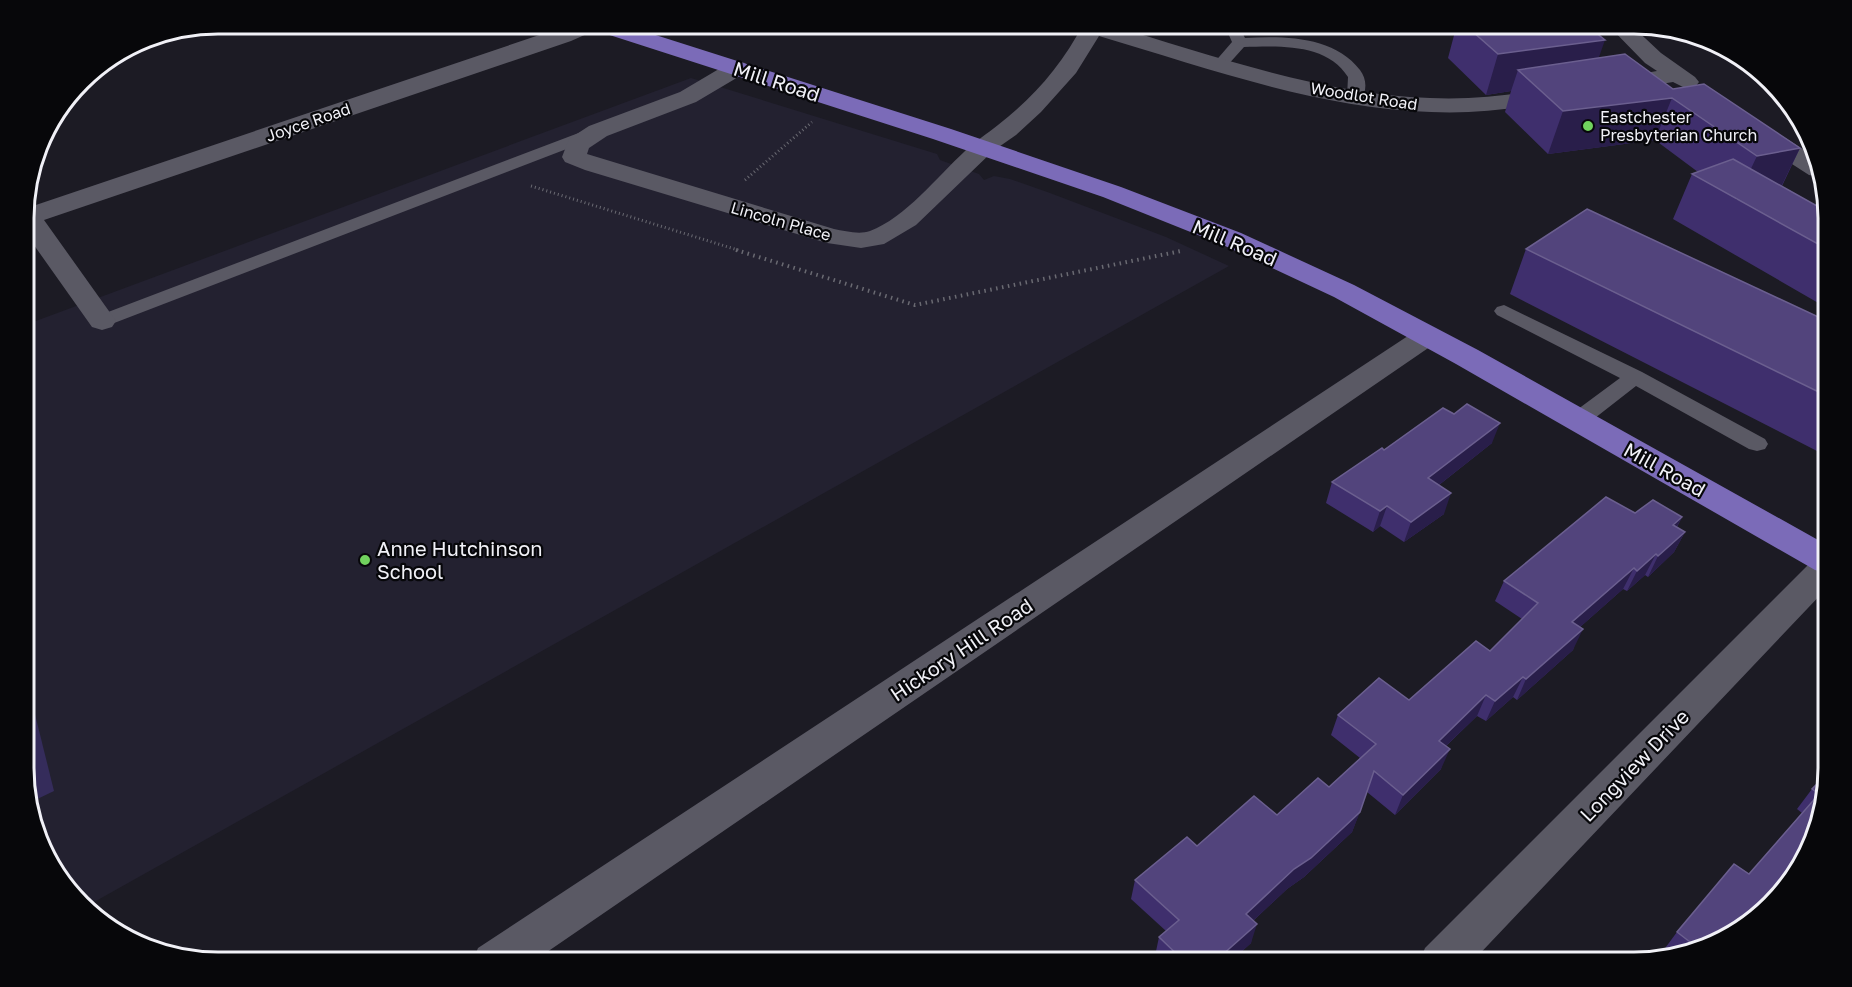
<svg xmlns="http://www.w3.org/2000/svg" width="1852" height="987" font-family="'Golos Text',sans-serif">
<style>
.built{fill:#232130}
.green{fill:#352c5b}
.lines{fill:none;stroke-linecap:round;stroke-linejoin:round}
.path-far1{stroke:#6a6a72;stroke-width:3;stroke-dasharray:1 3;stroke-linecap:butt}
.path{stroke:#6a6a72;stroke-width:4;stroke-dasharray:1.5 4.5;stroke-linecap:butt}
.service{fill:#5a5964;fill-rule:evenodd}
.minor{fill:#5a5964;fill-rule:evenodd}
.primary{fill:#7b6bb8;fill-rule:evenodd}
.wall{fill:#3f2f6d}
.shaded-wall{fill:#291e4a}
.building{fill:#52447c;stroke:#6b5f8f;stroke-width:1.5}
.poi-dot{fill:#71d25e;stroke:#07070a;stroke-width:2}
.labels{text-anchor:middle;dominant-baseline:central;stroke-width:4.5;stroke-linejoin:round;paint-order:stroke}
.far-street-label{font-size:16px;fill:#f1f1f7;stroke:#07070a}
.far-poi-label{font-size:16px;fill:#f1f1f7;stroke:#07070a;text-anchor:start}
.street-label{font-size:20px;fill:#f1f1f7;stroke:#07070a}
.poi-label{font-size:20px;fill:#f1f1f7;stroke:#07070a;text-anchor:start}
.rim{fill:none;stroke:#f1f1f7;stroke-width:3}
</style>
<rect width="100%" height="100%" fill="#1c1b24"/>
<path class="built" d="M 691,78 L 937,154 L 940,160 L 979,174 L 984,180 L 994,176 L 1010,179 L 1050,193 L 1166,237 L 1229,266 L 87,906 L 64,887 L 26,795 L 25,325 Z"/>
<path class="green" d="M 25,674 L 54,791 L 29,803 L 26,795 Z"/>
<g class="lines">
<path class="path-far1" d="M 745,180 L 812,122
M 531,186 L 741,251"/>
<path class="path" d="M 736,250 L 915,305 L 1181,251"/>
<path class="service" d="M 1224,24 L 1238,24 L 1245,38 C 1284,36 1334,36 1360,70 C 1367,79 1367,91 1361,100 L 1349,100 L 1347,97 L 1348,77 C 1327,43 1279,46 1244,47 L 1226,67 L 1216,67 L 1213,64 L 1232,42 Z
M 597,126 L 605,131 L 603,135 L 109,325 L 95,325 L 92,321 L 95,317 Z
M 1504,305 L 1642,372 L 1765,439 L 1768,444 L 1765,449 L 1757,451 L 1749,449 L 1636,386 L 1586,425 L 1578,427 L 1570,425 L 1567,420 L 1570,415 L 1620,378 L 1497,315 L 1494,311 L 1497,307 Z"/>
<path class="minor" d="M 572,24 L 601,24 L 598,29 L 571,41 L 44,220 L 116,321 L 112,327 L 102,330 L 92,327 L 24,231 L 24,209 Z
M 1083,24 L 1106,24 C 1212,55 1319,94 1430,98 C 1472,100 1512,95 1553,88 L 1561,90 L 1565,95 L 1561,100 L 1553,102 C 1513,109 1472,114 1431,112 C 1317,108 1207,68 1099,36 L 1076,73 L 1041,112 L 1016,135 L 993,151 L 916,225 L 884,244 L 861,248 L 827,243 L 585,170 L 565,162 L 562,157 L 569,139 L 589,126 L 680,92 L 729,63 L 737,61 L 745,63 L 748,68 L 745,73 L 696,102 L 607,136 L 589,148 L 587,154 L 834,229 C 845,231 859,235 870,231 C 905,218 938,176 965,151 C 975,141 987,134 998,125 C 1033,98 1063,64 1083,24 Z
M 1607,24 L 1630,24 L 1661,53 L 1695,77 L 1699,82 L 1695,87 L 1687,89 L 1673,82 L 1613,92 L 1605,90 L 1601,85 L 1605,80 L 1657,71 L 1645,63 Z
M 1759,125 L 1768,127 L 1812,155 L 1820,177 L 1809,175 L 1750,137 L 1747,132 L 1750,127 Z
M 1427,327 L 1437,330 L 1442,336 L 1437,342 L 531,963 L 472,963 L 478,948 L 1417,330 Z
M 1827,554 L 1827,588 L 1471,963 L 1419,963 L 1425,948 L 1815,558 Z"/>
<path class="primary" d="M 588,24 L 621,24 L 951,129 L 1121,187 L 1241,233 L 1354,285 L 1478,350 L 1827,545 L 1827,573 L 1815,570 L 1456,364 L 1334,297 L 1223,245 L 1103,197 L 933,139 L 591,29 Z"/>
</g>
<path class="wall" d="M 1457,24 L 1585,24 L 1598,58 L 1673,89 L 1800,148 L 1782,186 L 1826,211 L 1827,308 L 1673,219 L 1692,174 L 1698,172 L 1655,140 L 1548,154 L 1505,112 L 1511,91 L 1486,95 L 1448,58 Z
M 1526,249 L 1827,321 L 1827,442 L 1817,451 L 1510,294 Z
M 1492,443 L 1439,485 L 1444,514 L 1404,542 L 1380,526 L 1373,532 L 1326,503 L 1332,482 L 1384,450 Z
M 1635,513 L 1682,517 L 1677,527 L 1685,532 L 1674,552 L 1648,577 L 1645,575 L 1627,591 L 1623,589 L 1580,627 L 1573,650 L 1517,700 L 1513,697 L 1486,721 L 1477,716 L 1446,746 L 1441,769 L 1395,815 L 1367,792 L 1352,832 L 1304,877 L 1287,889 L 1254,920 L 1251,943 L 1229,963 L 1162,963 L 1155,956 L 1159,937 L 1166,931 L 1131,899 L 1135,880 L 1197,846 L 1277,815 L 1329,787 L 1360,758 L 1331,735 L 1338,715 L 1409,700 L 1490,651 L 1522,619 L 1495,601 L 1504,581 Z
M 1827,774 L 1808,855 L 1741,930 L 1668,955 L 1663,951 L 1677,932 L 1749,874 L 1802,813 L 1797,809 L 1812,789 Z"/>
<path class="shaded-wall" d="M 1605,40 L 1591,80 L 1518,70 L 1511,91 L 1486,95 L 1498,54 Z
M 1672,98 L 1655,140 L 1548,154 L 1563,111 Z
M 1800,148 L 1779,191 L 1736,200 L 1757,156 Z
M 1500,423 L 1492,443 L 1421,499 L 1428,478 Z
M 1827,435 L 1827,442 L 1817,451 Z
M 1451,493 L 1444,514 L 1404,542 L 1411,522 Z
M 1387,506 L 1380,526 L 1373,532 L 1380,511 Z
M 1682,517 L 1671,538 L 1673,525 Z
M 1685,532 L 1674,552 L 1648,577 L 1658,556 Z
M 1656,554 L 1645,575 L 1627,591 L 1637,571 Z
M 1634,568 L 1623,589 L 1562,643 L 1572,622 Z
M 1583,629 L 1573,650 L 1517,700 L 1526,679 Z
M 1523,677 L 1513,697 L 1486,721 L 1495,701 Z
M 1486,695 L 1477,716 L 1430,761 L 1439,741 Z
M 1450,749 L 1441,769 L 1395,815 L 1403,795 Z
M 1360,812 L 1352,832 L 1304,877 L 1287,889 L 1240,933 L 1246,914 L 1294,869 Z
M 1257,924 L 1251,943 L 1229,963 L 1213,963 Z"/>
<path class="building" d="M 1464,24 L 1585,24 L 1605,40 L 1498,54 Z
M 1625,54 L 1673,89 L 1704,84 L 1800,148 L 1757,156 L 1672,98 L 1563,111 L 1518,70 Z
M 1733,159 L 1826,211 L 1827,249 L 1692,174 Z
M 1587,209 L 1827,321 L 1827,396 L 1526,249 Z
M 1467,404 L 1500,423 L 1428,478 L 1451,493 L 1411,522 L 1387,506 L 1380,511 L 1332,482 L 1382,448 L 1384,450 L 1443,408 L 1454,414 Z
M 1606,497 L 1635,513 L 1653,500 L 1682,517 L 1673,525 L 1685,532 L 1658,556 L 1656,554 L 1637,571 L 1634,568 L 1572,622 L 1583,629 L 1526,679 L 1523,677 L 1495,701 L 1486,695 L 1439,741 L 1450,749 L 1403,795 L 1374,771 L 1360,812 L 1311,858 L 1294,869 L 1246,914 L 1257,924 L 1213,963 L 1186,963 L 1159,937 L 1179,920 L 1135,880 L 1187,837 L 1197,846 L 1254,796 L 1277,815 L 1318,778 L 1329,787 L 1376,744 L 1338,715 L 1379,678 L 1409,700 L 1476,641 L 1490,651 L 1538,603 L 1504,581 Z
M 1827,774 L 1808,855 L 1741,930 L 1683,950 L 1690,942 L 1677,932 L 1734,864 L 1749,874 L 1819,794 L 1812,789 Z"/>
<g class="poi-dot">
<circle cx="1588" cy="126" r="6"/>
<circle cx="365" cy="560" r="6"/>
</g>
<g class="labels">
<g class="far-street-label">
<text transform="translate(1364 96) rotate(9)">Woodlot Road</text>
<text transform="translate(308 122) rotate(-19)">Joyce Road</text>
<text transform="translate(781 221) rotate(16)">Lincoln Place</text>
</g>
<g class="far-poi-label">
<text x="1600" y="117">Eastchester<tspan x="1600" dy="18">Presbyterian Church</tspan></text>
</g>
<g class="street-label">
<text transform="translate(777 81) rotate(18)">Mill Road</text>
<text transform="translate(1235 242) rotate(23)">Mill Road</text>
<text transform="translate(1665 469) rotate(29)">Mill Road</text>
<text transform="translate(961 649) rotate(-34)">Hickory Hill Road</text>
<text transform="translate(1634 765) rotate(-46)">Longview Drive</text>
</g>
<g class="poi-label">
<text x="377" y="548">Anne Hutchinson<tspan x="377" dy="23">School</tspan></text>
</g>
</g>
<path d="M0 0H1852V987H0ZM218 34H1634A184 184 0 0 1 1818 218V768A184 184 0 0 1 1634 952H218A184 184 0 0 1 34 768V218A184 184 0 0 1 218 34Z" fill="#07070a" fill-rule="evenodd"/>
<path class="rim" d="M218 34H1634A184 184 0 0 1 1818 218V768A184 184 0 0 1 1634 952H218A184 184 0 0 1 34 768V218A184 184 0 0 1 218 34Z"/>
</svg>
